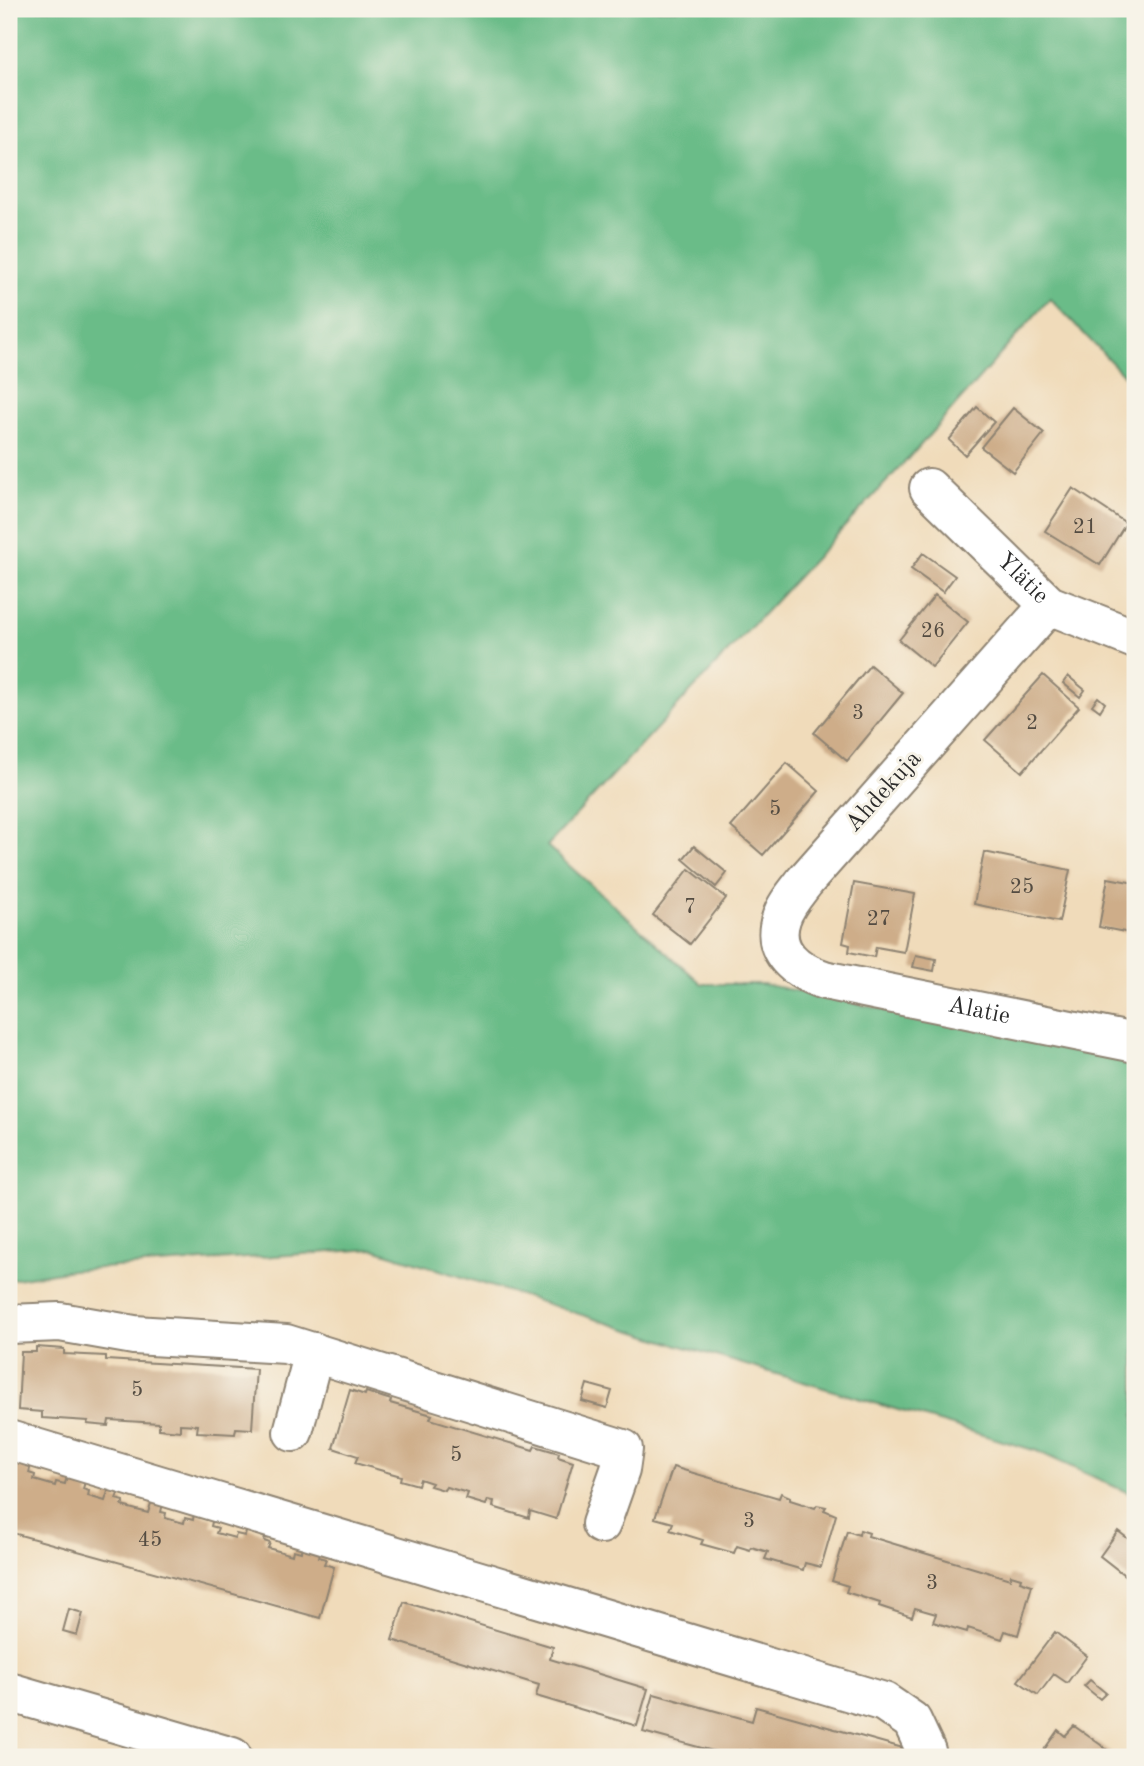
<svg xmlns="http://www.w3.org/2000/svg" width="1144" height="1766" font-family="'Old Standard TT',serif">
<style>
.forest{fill:#6abc88;stroke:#4a745a;stroke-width:2}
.building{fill:#cead89}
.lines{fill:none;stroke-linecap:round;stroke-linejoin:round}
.minor-casing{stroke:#8e8372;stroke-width:42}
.minor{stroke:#fff;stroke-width:38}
.labels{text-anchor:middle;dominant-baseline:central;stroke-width:6;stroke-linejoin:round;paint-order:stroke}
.number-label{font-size:21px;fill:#544c42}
.street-label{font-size:24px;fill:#2b2b2b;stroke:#f7f3e8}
</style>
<rect width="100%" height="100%" fill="#f7f3e8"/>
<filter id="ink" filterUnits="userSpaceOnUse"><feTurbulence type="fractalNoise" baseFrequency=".0143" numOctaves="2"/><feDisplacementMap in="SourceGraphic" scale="14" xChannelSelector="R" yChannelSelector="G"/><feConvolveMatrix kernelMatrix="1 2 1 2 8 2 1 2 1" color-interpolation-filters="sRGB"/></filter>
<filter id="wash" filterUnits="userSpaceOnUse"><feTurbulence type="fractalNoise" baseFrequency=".00686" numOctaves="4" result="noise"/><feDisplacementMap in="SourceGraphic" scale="28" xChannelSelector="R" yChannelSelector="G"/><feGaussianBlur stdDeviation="1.57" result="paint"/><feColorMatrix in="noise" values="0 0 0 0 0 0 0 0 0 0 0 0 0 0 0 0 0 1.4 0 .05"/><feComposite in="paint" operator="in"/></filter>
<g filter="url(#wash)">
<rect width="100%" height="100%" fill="#f0dbba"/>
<path class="forest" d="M 9,9 L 1135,9 L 1135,387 L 1050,298 L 917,449 L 547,846 L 702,984 L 763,984 L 1135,1062 L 1135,1496 L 1037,1451 L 658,1339 L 374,1249 L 72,1270 L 9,1280 Z"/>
<g id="blocks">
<path class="building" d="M 977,407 L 994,422 L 965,455 L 949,440 Z
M 1013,408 L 1044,433 L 1013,472 L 981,447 Z
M 1073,488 L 1126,523 L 1100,565 L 1045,531 Z
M 923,553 L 955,576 L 943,592 L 911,569 Z
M 935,595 L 968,622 L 932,667 L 899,640 Z
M 870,665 L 903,693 L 847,761 L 814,733 Z
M 1043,675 L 1079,707 L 1022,772 L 985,740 Z
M 1068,676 L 1085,690 L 1080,697 L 1063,683 Z
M 1098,697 L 1105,703 L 1100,711 L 1092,705 Z
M 787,763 L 819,791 L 763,855 L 731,827 Z
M 694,846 L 727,873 L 716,887 L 683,859 Z
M 984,852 L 1070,870 L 1059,922 L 974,904 Z
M 689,869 L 726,898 L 690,944 L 653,915 Z
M 1108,878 L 1135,883 L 1135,934 L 1099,927 Z
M 854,883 L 915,894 L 904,952 L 876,947 L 874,957 L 849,952 L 850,945 L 843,943 Z
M 916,955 L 936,959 L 934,971 L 913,967 Z
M 36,1347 L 64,1349 L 64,1354 L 106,1356 L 106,1360 L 256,1369 L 252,1429 L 236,1428 L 235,1434 L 197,1432 L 198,1425 L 180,1424 L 180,1431 L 159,1429 L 159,1423 L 109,1420 L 108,1426 L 87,1424 L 88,1421 L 42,1418 L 42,1412 L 18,1410 L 21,1352 L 36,1352 Z
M 587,1384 L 612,1391 L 607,1408 L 582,1401 Z
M 350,1390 L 365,1395 L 366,1392 L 391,1400 L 390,1403 L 432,1415 L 430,1419 L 533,1450 L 535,1446 L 559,1453 L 558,1457 L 573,1462 L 556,1519 L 530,1511 L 529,1518 L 493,1507 L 494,1501 L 488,1500 L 486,1505 L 466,1499 L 468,1493 L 446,1487 L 444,1490 L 430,1486 L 432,1483 L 420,1479 L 418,1485 L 400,1480 L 401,1476 L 355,1463 L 358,1456 L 333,1448 Z
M 13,1459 L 31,1464 L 29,1473 L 35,1475 L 34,1480 L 55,1486 L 56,1482 L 65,1484 L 67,1476 L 85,1481 L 83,1489 L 89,1491 L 88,1496 L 105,1501 L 109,1488 L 119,1491 L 116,1499 L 124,1501 L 122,1506 L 148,1513 L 152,1500 L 163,1503 L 161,1512 L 166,1513 L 165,1518 L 184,1523 L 185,1518 L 193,1520 L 194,1513 L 213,1518 L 211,1526 L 218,1528 L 216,1533 L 235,1538 L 236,1534 L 245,1536 L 247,1528 L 266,1534 L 264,1541 L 270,1543 L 268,1548 L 292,1555 L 293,1550 L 301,1552 L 302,1544 L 321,1549 L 319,1557 L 326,1559 L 324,1564 L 334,1567 L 320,1618 L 9,1532 L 9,1468 L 11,1468 Z
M 673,1467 L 779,1498 L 781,1493 L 790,1497 L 790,1500 L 815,1508 L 817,1505 L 826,1507 L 824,1510 L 836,1515 L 821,1567 L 805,1563 L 803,1570 L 765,1559 L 768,1552 L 751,1547 L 750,1550 L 737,1546 L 734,1553 L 701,1544 L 703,1540 L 670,1530 L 673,1523 L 655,1518 Z
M 860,1530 L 869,1533 L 868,1536 L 1010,1579 L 1011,1575 L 1021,1578 L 1020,1581 L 1032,1585 L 1018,1635 L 1005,1631 L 1002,1639 L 968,1628 L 967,1632 L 933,1622 L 936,1614 L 915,1608 L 912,1617 L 879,1606 L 880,1603 L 846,1592 L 848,1586 L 832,1581 L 847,1531 L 859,1535 Z
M 1118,1531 L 1135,1544 L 1135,1577 L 1132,1581 L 1100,1556 Z
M 404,1602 L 553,1647 L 550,1659 L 648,1689 L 637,1726 L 536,1696 L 539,1685 L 392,1640 Z
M 69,1609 L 83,1613 L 77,1635 L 63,1631 Z
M 1055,1632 L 1087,1656 L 1067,1683 L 1054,1674 L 1038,1695 L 1018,1681 Z
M 1090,1680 L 1106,1693 L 1100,1699 L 1084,1686 Z
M 654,1694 L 752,1721 L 756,1707 L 910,1750 L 908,1757 L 776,1757 L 750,1750 L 747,1757 L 735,1757 L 643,1732 Z
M 1074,1726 L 1101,1745 L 1116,1757 L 1039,1757 L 1058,1730 L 1065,1736 Z"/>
</g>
</g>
<g filter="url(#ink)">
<use href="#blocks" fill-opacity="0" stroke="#8e8372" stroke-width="2"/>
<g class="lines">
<defs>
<g id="minor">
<path id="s1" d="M 929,488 L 1049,605 L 1135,639"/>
<path id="s2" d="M 1049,605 L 805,881 C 796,893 785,905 781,919 C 770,952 797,971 824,980 L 1135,1043"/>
<path d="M 9,1324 L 60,1322 L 134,1335 L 286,1344 L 623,1449 L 620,1470 L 601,1524"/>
<path d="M 293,1432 L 314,1352"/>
<path d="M 9,1440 L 884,1702 L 912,1721 L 926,1751 L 927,1757"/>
<path d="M 9,1692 L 232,1757"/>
</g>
</defs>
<use href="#minor" class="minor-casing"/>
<use href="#minor" class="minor"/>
</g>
</g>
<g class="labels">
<g class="number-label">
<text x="1085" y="527">21</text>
<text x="933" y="631">26</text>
<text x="858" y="713">3</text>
<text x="1032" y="723">2</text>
<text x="775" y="809">5</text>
<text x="1022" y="887">25</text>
<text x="690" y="907">7</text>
<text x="879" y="919">27</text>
<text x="137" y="1390">5</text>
<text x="456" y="1455">5</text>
<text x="749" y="1521">3</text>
<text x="150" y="1540">45</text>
<text x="932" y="1583">3</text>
</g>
<g class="street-label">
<text stroke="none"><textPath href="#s1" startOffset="130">Ylätie</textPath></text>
<text transform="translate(884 792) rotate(-48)">Ahdekuja</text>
<text stroke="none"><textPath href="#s2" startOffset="656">Alatie</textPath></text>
</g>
</g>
<rect width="1144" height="1766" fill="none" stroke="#f7f3e8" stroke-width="35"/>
</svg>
